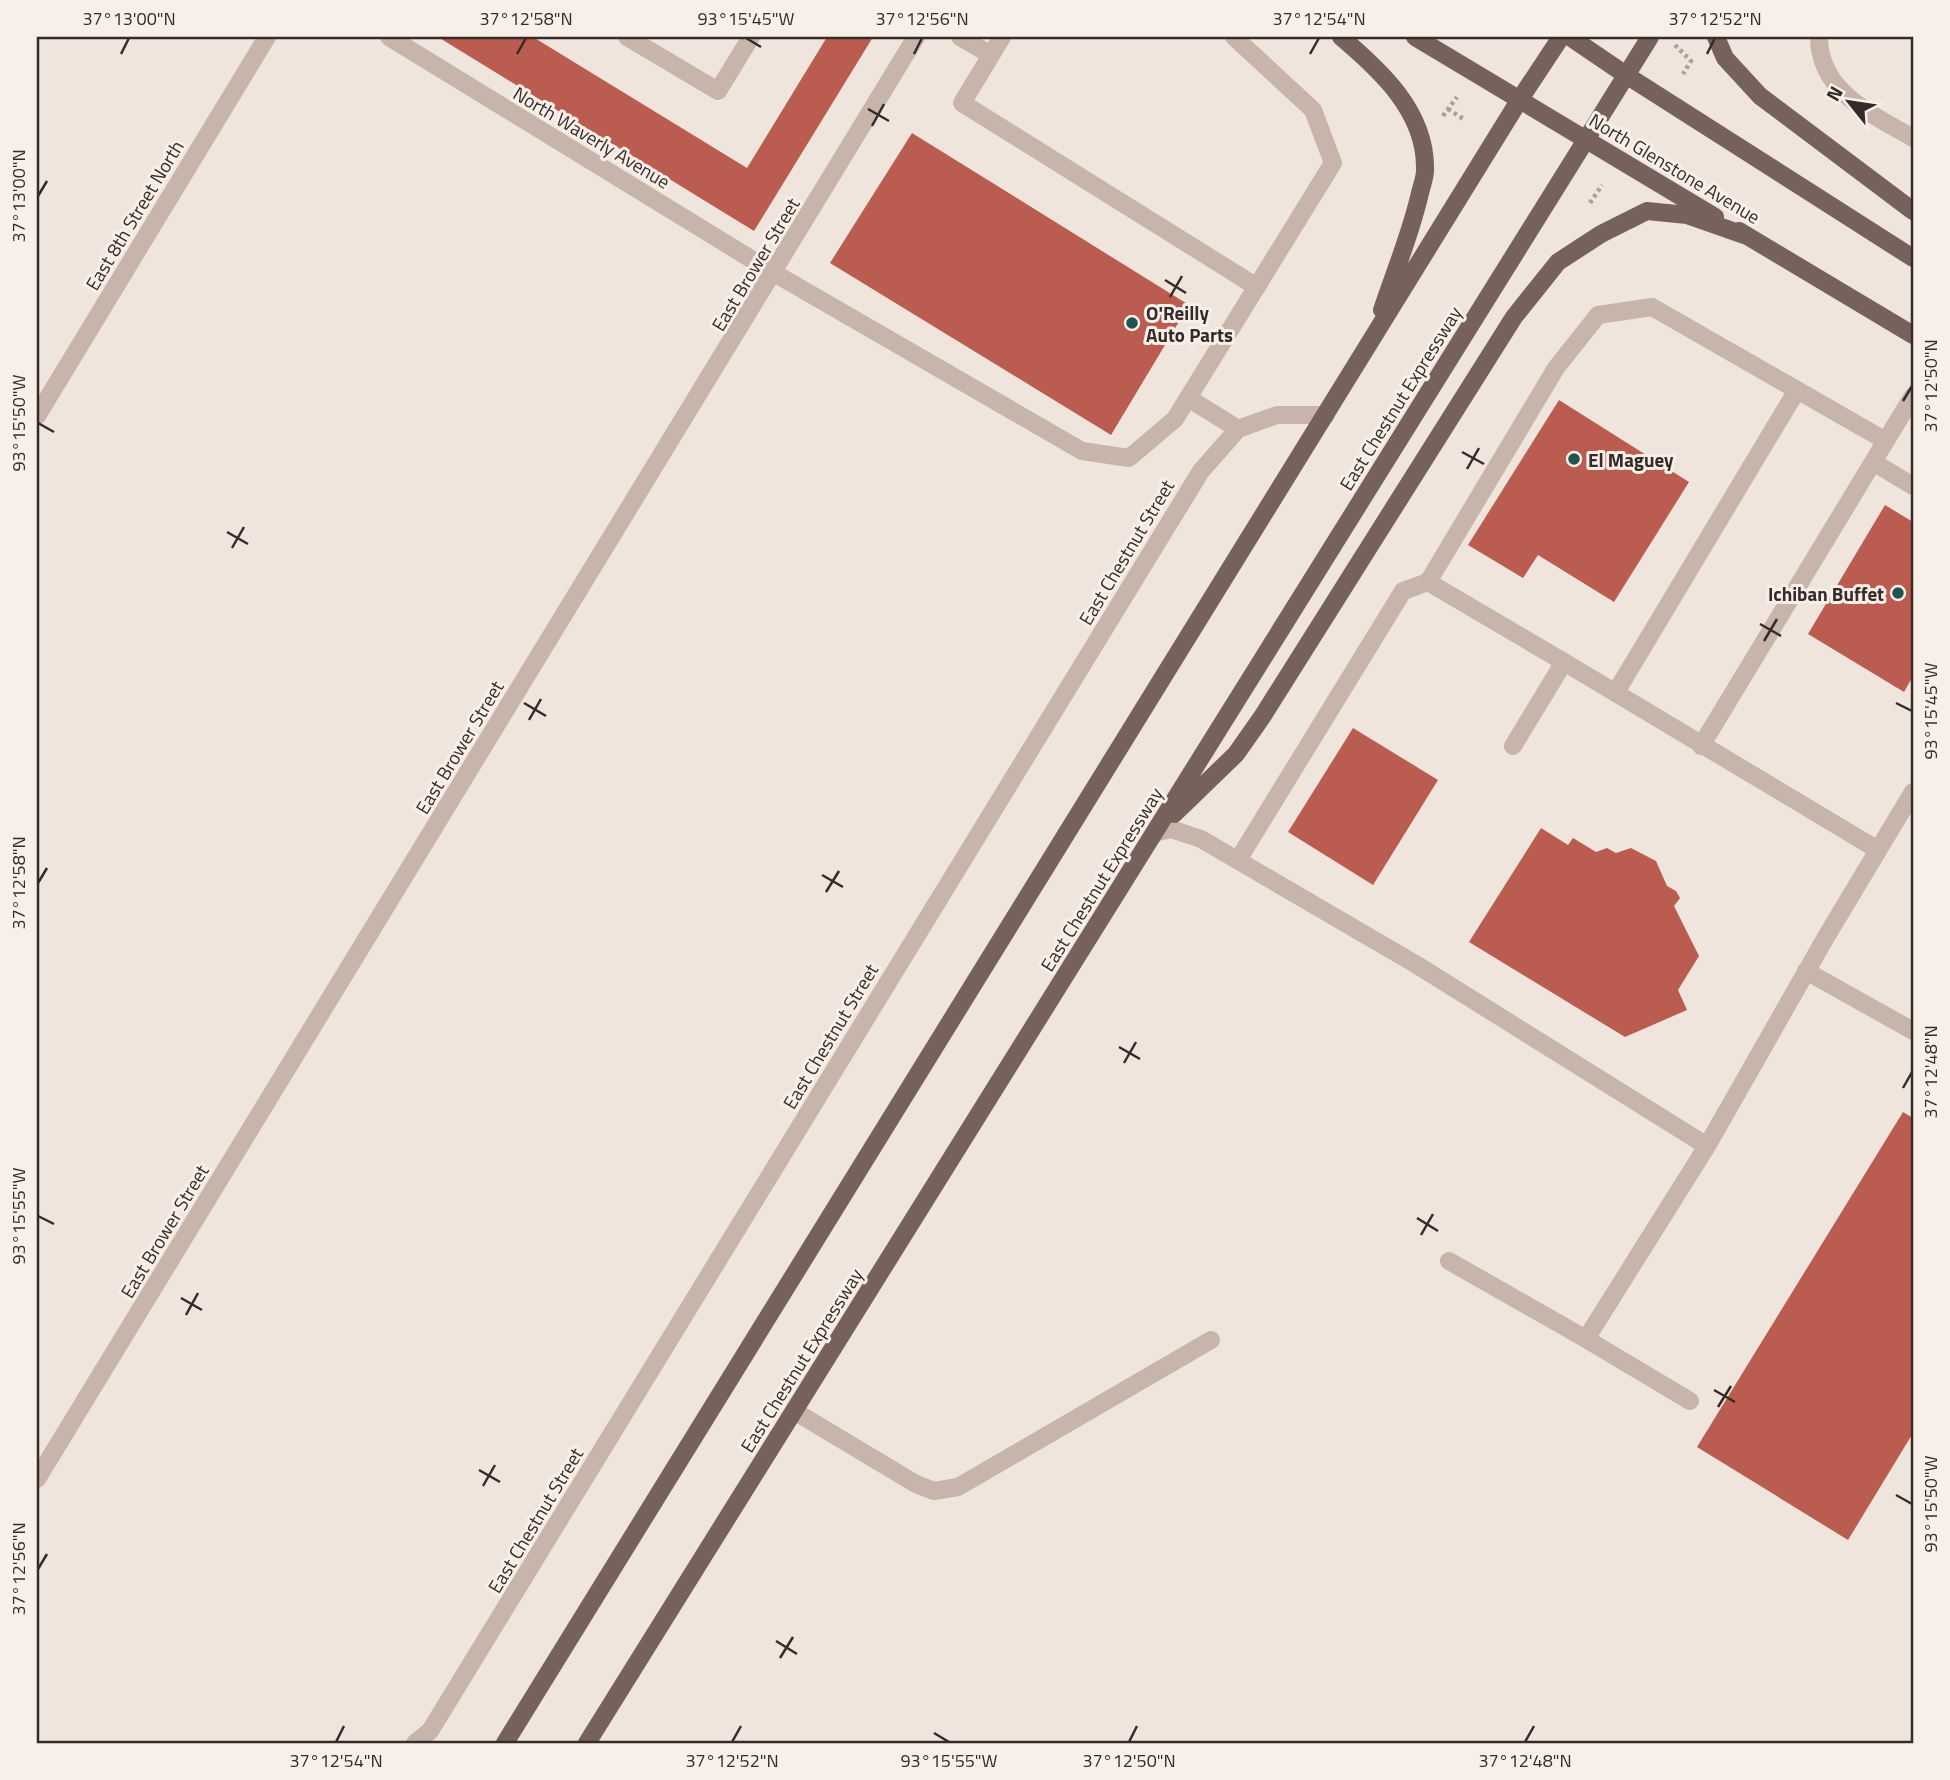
<svg xmlns="http://www.w3.org/2000/svg" width="1950" height="1780" font-family="'Titillium Web',sans-serif">
<style>
.building{fill:#bb5c50}
.lines{fill:none;stroke-linecap:round;stroke-linejoin:round}
.path{stroke:#b39d94;stroke-width:4.5;stroke-dasharray:3.5 3.5;stroke-linecap:butt}
.minor{stroke:#c7b4aa;stroke-width:18}
.major{stroke:#76615b;stroke-width:18}
.ticks{fill:none;stroke:#352b29;stroke-width:2.5}
.poi-dot{fill:#225350;stroke:#f8efe9;stroke-width:2.5}
.labels{text-anchor:middle;dominant-baseline:central;stroke-width:6;stroke-linejoin:round;paint-order:stroke}
.street-label{font-size:19px;fill:#352b29;stroke:#f8efe9}
.poi-label{font-size:19px;font-weight:bold;fill:#352b29;stroke:#f8efe9;text-anchor:start}
.neatline{fill:none;stroke:#352b29;stroke-width:2.5}
.ticks-label{font-size:18px;text-anchor:middle;fill:#352b29}
</style>
<rect width="100%" height="100%" fill="#f0e5dd"/>
<path class="building" d="M 438,37 L 533,37 L 747,168 L 827,37 L 873,37 L 754,231 Z
M 912,133 L 1189,305 L 1111,435 L 830,263 Z
M 1559,400 L 1689,482 L 1614,602 L 1538,555 L 1523,578 L 1468,545 Z
M 1885,505 L 1913,522 L 1913,676 L 1904,692 L 1808,634 Z
M 1353,728 L 1438,780 L 1373,885 L 1288,832 Z
M 1541,828 L 1568,845 L 1573,838 L 1596,852 L 1607,848 L 1616,853 L 1631,848 L 1656,861 L 1667,886 L 1676,891 L 1680,898 L 1674,906 L 1699,956 L 1678,990 L 1687,1010 L 1625,1037 L 1469,942 Z
M 1903,1112 L 1913,1118 L 1913,1433 L 1848,1540 L 1697,1447 Z"/>
<g class="lines">
<path class="path" d="M 1675,45 L 1691,61 L 1683,74
M 1448,109 L 1465,120
M 1443,116 L 1457,97
M 1590,203 L 1602,185"/>
<path class="minor" d="M 389,37 L 774,273 L 1082,451 L 1129,458 L 1175,419 L 1333,163 L 1313,110 L 1234,37
M 627,37 L 718,91 L 751,37
M 960,37 L 991,55
M 1002,37 L 962,103 L 1257,287
M 1819,37 C 1819,92 1872,114 1913,138
M 1188,398 L 1238,429
M 37,416 L 267,37
M 1873,462 L 1913,486
M 1428,582 L 1556,368 L 1598,315 L 1652,307 L 1886,441
M 1616,692 L 1797,390
M 1513,746 L 1564,662 L 1878,850
M 1701,746 L 1913,396
M 1154,833 L 1171,829 L 1201,839 L 1417,965 L 1707,1146 L 1826,937 L 1913,792
M 1238,860 L 1403,591 L 1428,582 L 1564,662
M 1806,971 L 1913,1031
M 1449,1261 L 1586,1339 L 1707,1146
M 1586,1339 L 1690,1401
M 794,1411 L 916,1484 L 934,1491 L 958,1487 L 1211,1340
M 37,1479 L 916,37
M 415,1743 L 430,1731 L 1201,471 L 1238,429 L 1277,415 L 1326,415"/>
<path class="major" d="M 1341,37 C 1380,70 1425,111 1425,167 C 1426,175 1422,185 1420,193 C 1411,233 1395,271 1382,310
M 1415,37 L 1715,217
M 1570,37 L 1626,75 L 1913,258
M 1716,37 L 1725,58 L 1760,96 L 1913,211
M 1739,231 L 1913,335
M 1174,814 L 1236,754 L 1262,717 L 1514,317 L 1558,262 L 1601,234 L 1647,211 L 1687,215 L 1747,236
M 505,1743 L 1520,99 L 1561,37
M 587,1743 L 1650,37"/>
</g>
<path class="ticks" d="M 746,38 L 761,47M 121,54 L 129,38M 517,54 L 526,38M 914,54 L 922,38M 1310,54 L 1319,38M 1707,54 L 1715,38M 868,109 L 889,121M 872,126 L 884,104M 38,196 L 47,181M 1165,280 L 1186,293M 1170,297 L 1182,276M 1903,401 L 1912,386M 38,423 L 54,432M 1462,452 L 1484,464M 1467,469 L 1479,448M 227,532 L 248,544M 232,548 L 244,527M 1760,624 L 1781,636M 1764,641 L 1777,619M 524,703 L 546,716M 1896,703 L 1912,711M 529,720 L 541,699M 822,875 L 843,887M 38,883 L 47,868M 826,892 L 839,871M 1119,1047 L 1140,1059M 1124,1063 L 1136,1042M 1903,1088 L 1912,1072M 38,1216 L 54,1224M 1417,1218 L 1438,1231M 1421,1235 L 1433,1214M 181,1298 L 202,1310M 186,1315 L 198,1293M 1714,1390 L 1735,1402M 1718,1407 L 1731,1386M 479,1470 L 500,1482M 483,1486 L 495,1465M 1896,1495 L 1912,1504M 38,1569 L 47,1554M 776,1641 L 797,1654M 780,1658 L 793,1637M 934,1733 L 949,1742M 336,1742 L 344,1726M 732,1742 L 741,1726M 1129,1742 L 1137,1726M 1525,1742 L 1534,1726"/>
<g class="poi-dot">
<circle cx="1132" cy="323" r="7"/>
<circle cx="1574" cy="459" r="7"/>
<circle cx="1898" cy="593" r="7"/>
</g>
<g class="labels">
<g class="street-label">
<text transform="translate(592 137) rotate(31)">North Waverly Avenue</text>
<text transform="translate(1675 168) rotate(31)">North Glenstone Avenue</text>
<text transform="translate(134 215) rotate(-59)">East 8th Street North</text>
<text transform="translate(755 264) rotate(-59)">East Brower Street</text>
<text transform="translate(1400 398) rotate(-58)">East Chestnut Expressway</text>
<text transform="translate(1126 552) rotate(-59)">East Chestnut Street</text>
<text transform="translate(459 747) rotate(-59)">East Brower Street</text>
<text transform="translate(1101 879) rotate(-58)">East Chestnut Expressway</text>
<text transform="translate(830 1036) rotate(-59)">East Chestnut Street</text>
<text transform="translate(164 1231) rotate(-59)">East Brower Street</text>
<text transform="translate(801 1360) rotate(-58)">East Chestnut Expressway</text>
<text transform="translate(535 1520) rotate(-59)">East Chestnut Street</text>
</g>
<g class="poi-label">
<text x="1146" y="312">O'Reilly<tspan x="1146" dy="22">Auto Parts</tspan></text>
<text x="1588" y="459">El Maguey</text>
<text x="1884" y="593" text-anchor="end">Ichiban Buffet</text>
</g>
</g>
<rect width="1950" height="1780" fill="none" stroke="#f8efe9" stroke-width="77"/>
<g transform="translate(1849 102) rotate(300)" stroke="#f8efe9" stroke-width="5" paint-order="stroke">
<path d="M0-5L12 26L0 18L-12 26Z" fill="#352b29"/>
<text y="-10" font-size="19" font-weight="bold" text-anchor="middle" fill="#352b29">N</text>
</g>
<rect x="38" y="38" width="1874" height="1704" class="neatline"/>
<g class="ticks-label">
<text x="129" y="25">37°13'00"N</text>
<text x="526" y="25">37°12'58"N</text>
<text x="746" y="25">93°15'45"W</text>
<text x="922" y="25">37°12'56"N</text>
<text x="1319" y="25">37°12'54"N</text>
<text x="1715" y="25">37°12'52"N</text>
<text transform="translate(19 196) rotate(-90)" y="6">37°13'00"N</text>
<text transform="translate(1931 386) rotate(-90)" y="6">37°12'50"N</text>
<text transform="translate(19 423) rotate(-90)" y="6">93°15'50"W</text>
<text transform="translate(1931 711) rotate(-90)" y="6">93°15'45"W</text>
<text transform="translate(19 883) rotate(-90)" y="6">37°12'58"N</text>
<text transform="translate(1931 1072) rotate(-90)" y="6">37°12'48"N</text>
<text transform="translate(19 1216) rotate(-90)" y="6">93°15'55"W</text>
<text transform="translate(1931 1504) rotate(-90)" y="6">93°15'50"W</text>
<text transform="translate(19 1569) rotate(-90)" y="6">37°12'56"N</text>
<text x="336" y="1767">37°12'54"N</text>
<text x="732" y="1767">37°12'52"N</text>
<text x="949" y="1767">93°15'55"W</text>
<text x="1129" y="1767">37°12'50"N</text>
<text x="1525" y="1767">37°12'48"N</text>
</g>
</svg>
